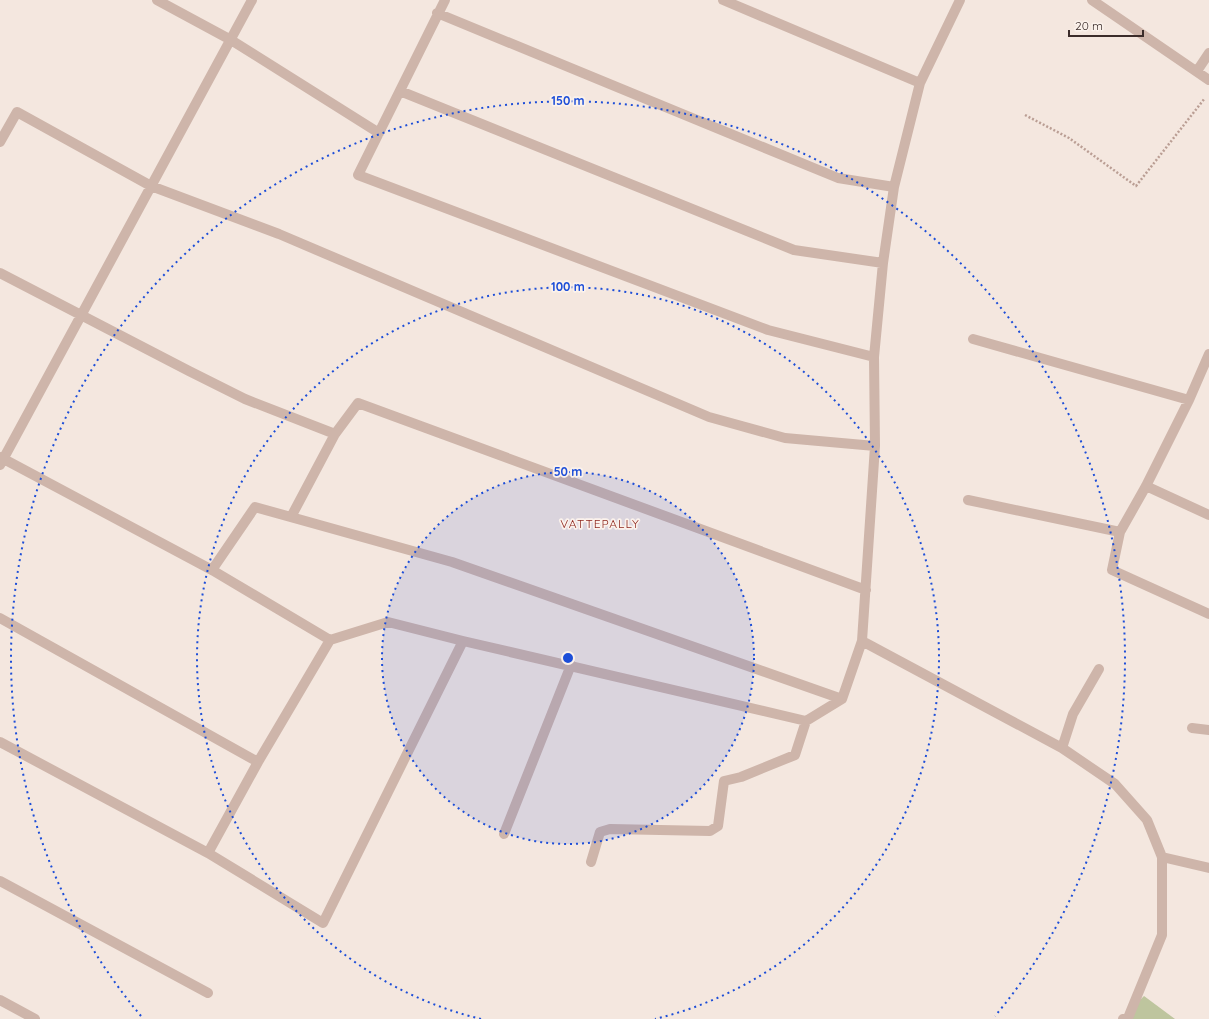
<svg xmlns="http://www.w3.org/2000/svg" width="1209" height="1019" font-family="Quicksand,sans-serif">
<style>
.green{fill:#bec59e}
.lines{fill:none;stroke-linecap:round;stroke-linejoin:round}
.path{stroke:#ba9e94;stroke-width:2.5;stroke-dasharray:2 2;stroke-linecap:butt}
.minor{stroke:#ceb5aa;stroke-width:10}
.ring{fill:none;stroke:#1d4ed8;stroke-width:2;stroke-dasharray:2 4}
.labels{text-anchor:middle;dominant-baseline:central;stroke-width:3.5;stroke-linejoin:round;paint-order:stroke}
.neighbourhood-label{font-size:12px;letter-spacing:1px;fill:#8f271e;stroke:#fbf2ec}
.centre{fill:#1d4ed8;stroke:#fbf2ec;stroke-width:2}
.ring-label{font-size:12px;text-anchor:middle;font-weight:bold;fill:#1d4ed8;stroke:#fbf2ec;stroke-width:3.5;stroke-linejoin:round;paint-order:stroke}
</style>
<rect width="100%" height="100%" fill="#f4e7df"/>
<path class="green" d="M 1144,996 L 1175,1019 L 1121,1019 Z"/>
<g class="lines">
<path class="path" d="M 1025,115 L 1069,138 L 1136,186 L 1205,98"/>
<path class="minor" d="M 157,0 L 231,40 L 379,133
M 445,0 L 358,175 L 768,330 L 874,357
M 723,0 L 920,83
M 960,0 L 920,83 L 894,187 L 883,263 L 874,357 L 875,446 L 862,641 L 1062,748 L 1115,784 L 1147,820 L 1162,857 L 1162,935 L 1128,1018 L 1123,1019
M 1092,0 L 1209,80
M 437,13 L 838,178 L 894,187
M 1197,71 L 1209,53
M 400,91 L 794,250 L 883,263
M 0,142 L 17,112 L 151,186 L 279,234 L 709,417 L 785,438 L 875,446
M 0,273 L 189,371 L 245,399 L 335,434 L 358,403 L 866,590
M 973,339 L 1189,400
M 1209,354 L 1189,400 L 1146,486 L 1120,532 L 1112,570 L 1209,614
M 0,457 L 212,570 L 330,640 L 388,622 L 463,641 L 806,721 L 842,699 L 862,641
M 0,465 L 252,0
M 1146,486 L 1209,515
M 968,500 L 1120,532
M 291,517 L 335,434
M 212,570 L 255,507 L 452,562 L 842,699
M 0,618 L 258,762
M 1192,728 L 1209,730
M 0,742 L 208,853 L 323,923 L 463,641
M 1062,748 L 1073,714 L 1099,669
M 504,834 L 571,665
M 208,853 L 258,762 L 330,640
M 1162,857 L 1209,868
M 591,862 L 600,832 L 610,829 L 710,831 L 718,826 L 724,781 L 741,777 L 795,755 L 806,721
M 0,881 L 208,993
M 0,1000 L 35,1019"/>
</g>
<circle cx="568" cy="658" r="186" fill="#1d4ed8" fill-opacity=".12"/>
<g class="ring">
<circle cx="568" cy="658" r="186"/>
<path d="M481 1019A371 371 0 1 1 655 1019"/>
<path d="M141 1016A557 557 0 1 1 995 1016"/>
</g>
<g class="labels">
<g class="neighbourhood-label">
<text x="600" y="523">VATTEPALLY</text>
</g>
</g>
<circle cx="568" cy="658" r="6" class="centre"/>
<g class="ring-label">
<text x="568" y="105">150 m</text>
<text x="568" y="291">100 m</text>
<text x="568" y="476">50 m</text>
</g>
<path d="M1069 30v6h74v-6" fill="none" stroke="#3b2c2a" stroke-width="2"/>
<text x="1075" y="30" font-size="12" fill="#3b2c2a" stroke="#fbf2ec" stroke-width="3" paint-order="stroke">20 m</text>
</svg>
